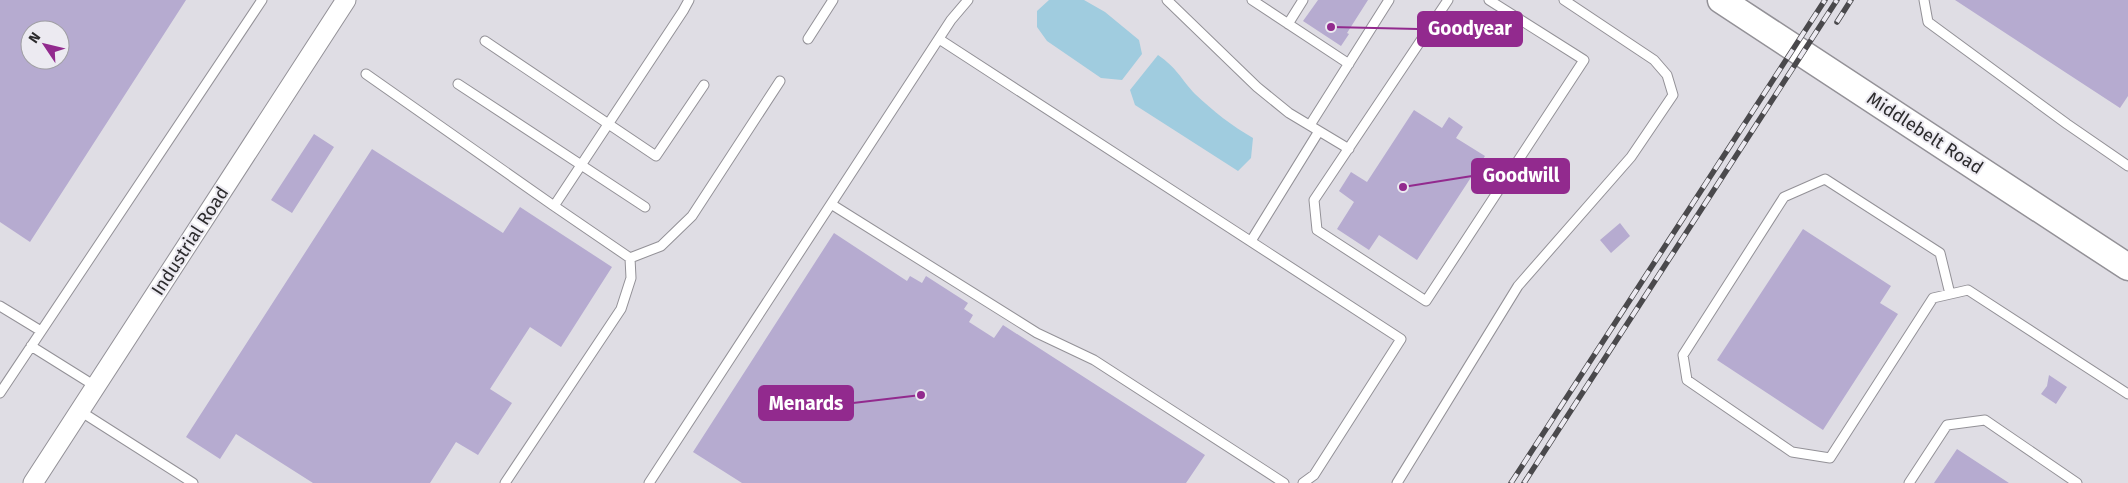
<svg xmlns="http://www.w3.org/2000/svg" width="2128" height="483" font-family="'Fira Sans',sans-serif">
<style>
.water{fill:#a0ccdf}
.building{fill:#b6abd0;fill-rule:evenodd}
.lines{fill:none;stroke-linecap:round;stroke-linejoin:round}
.lane-casing{stroke:#939197;stroke-width:11}
.street-casing{stroke:#939197;stroke-width:21}
.secondary-casing{stroke:#939197;stroke-width:29}
.lane{stroke:#fff;stroke-width:9}
.street{stroke:#fff;stroke-width:19}
.secondary{stroke:#fff;stroke-width:26}
.rail-casing{stroke:#4a494c;stroke-width:5.5}
.rail{stroke:#eceaf1;stroke-width:4;stroke-dasharray:11;stroke-linecap:butt}
.labels{text-anchor:middle;dominant-baseline:central;stroke-width:4;stroke-linejoin:round;paint-order:stroke}
.street-label{font-size:18px;fill:#2c2b2d;stroke:#eceaf1}
.leader{fill:none;stroke:#922a8e;stroke-width:2}
.callout-dot{fill:#922a8e;stroke:#eceaf1;stroke-width:2}
.callout{fill:#922a8e;stroke:#922a8e;stroke-width:2}
.callout-label{font-size:19px;text-anchor:middle;font-weight:bold;fill:#fff}
</style>
<rect width="100%" height="100%" fill="#dfdde4"/>
<path class="water" d="M 1049,0 L 1084,0 L 1105,12 L 1139,40 L 1142,54 L 1122,80 L 1101,78 L 1047,41 L 1037,27 L 1037,11 Z
M 1158,55 C 1177,68 1181,79 1195,94 C 1213,111 1232,126 1253,138 L 1251,158 L 1238,171 L 1135,105 L 1130,90 Z"/>
<path class="building" d="M 0,0 L 186,0 L 30,242 L 0,222 ZM 30,30 L 60,30 L 60,60 L 30,60 Z
M 1318,0 L 1368,0 L 1347,33 L 1349,34 L 1341,46 L 1303,21 Z
M 1955,0 L 2128,0 L 2128,96 L 2120,108 Z
M 1414,110 L 1442,128 L 1449,117 L 1463,127 L 1456,138 L 1485,156 L 1417,260 L 1379,235 L 1369,250 L 1337,229 L 1354,202 L 1339,191 L 1351,172 L 1367,182 Z
M 314,134 L 334,147 L 292,213 L 271,200 Z
M 372,149 L 503,233 L 520,207 L 612,267 L 561,347 L 530,327 L 490,389 L 512,403 L 478,455 L 456,442 L 430,483 L 313,483 L 236,434 L 220,459 L 186,437 Z
M 1620,223 L 1630,236 L 1611,253 L 1600,240 Z
M 1803,229 L 1891,286 L 1880,303 L 1898,314 L 1823,430 L 1717,360 Z
M 834,233 L 907,281 L 910,276 L 922,283 L 926,276 L 968,303 L 964,309 L 973,315 L 969,322 L 994,338 L 1003,325 L 1205,455 L 1186,483 L 742,483 L 693,452 Z
M 2049,375 L 2067,387 L 2056,404 L 2041,394 L 2047,386 Z
M 1957,449 L 2009,483 L 1934,483 Z"/>
<g class="lines">
<defs>
<path id="lane" d="M 1167,0 L 1257,87 L 1289,113 L 1349,149
M 1252,0 L 1349,64
M 1448,0 L 1314,200 L 1317,230 L 1426,301 L 1584,60 L 1489,0
M 1924,0 L 1928,22 L 2067,124 L 2128,166
M 1288,24 L 1303,0
M 808,39 L 833,0
M 939,39 L 1401,339 L 1314,475 L 1303,483
M 485,41 L 656,156 L 704,85
M 366,74 L 554,206
M 458,84 L 645,207
M 1310,125 L 1389,0
M 831,204 L 1037,333 L 1094,360 L 1284,483
M 1251,241 L 1319,131
M 630,258 L 661,246 L 692,216 L 780,81
M 1950,294 L 1940,253 L 1825,179 L 1784,197 L 1683,355 L 1687,380 L 1792,452 L 1830,458 L 1933,298 L 1968,290 L 2128,394
M 0,306 L 41,331
M 31,346 L 95,386
M 0,393 L 262,0
M 80,411 L 193,483
M 505,483 L 621,309 L 631,278 L 630,258 L 554,206 L 683,11 L 689,0
M 649,483 L 951,20 L 968,0
M 1397,483 L 1518,286 L 1631,157 L 1673,95 L 1667,75 L 1654,60 L 1564,0
M 1909,483 L 1947,425 L 1985,420 L 2077,483"/>
<path id="street" d="M 33,483 L 346,0"/>
<path id="secondary" d="M 1721,0 L 2128,267"/>
</defs>
<use href="#lane" class="lane-casing"/>
<use href="#street" class="street-casing"/>
<use href="#secondary" class="secondary-casing"/>
<use href="#lane" class="lane"/>
<use href="#street" class="street"/>
<use href="#secondary" class="secondary"/>
<defs>
<path id="rail" d="M 1837,22 L 1851,0
M 1511,483 L 1825,0
M 1524,483 L 1837,0"/>
</defs>
<use href="#rail" class="rail-casing"/>
<use href="#rail" class="rail"/>
</g>
<g class="labels">
<g class="street-label">
<text transform="translate(1925 133) rotate(33)">Middlebelt Road</text>
<text transform="translate(190 241) rotate(-57)">Industrial Road</text>
</g>
</g>
<path class="leader" d="M1331 27L1418 29M1403 187L1472 176M921 395L853 403"/>
<g class="callout-dot">
<circle cx="1331" cy="27" r="5"/>
<circle cx="1403" cy="187" r="5"/>
<circle cx="921" cy="395" r="5"/>
</g>
<g class="callout">
<rect x="1418" y="12" width="104" height="34" rx="5"/>
<rect x="1472" y="159" width="97" height="34" rx="5"/>
<rect x="759" y="386" width="94" height="34" rx="5"/>
</g>
<g class="callout-label">
<text x="1470" y="35">Goodyear</text>
<text x="1521" y="182">Goodwill</text>
<text x="806" y="410">Menards</text>
</g>
<g transform="translate(45 45) rotate(305)"><circle r="24" fill="#eceaf1" stroke="#9f9ea3"/>
<path d="M0-4L9 19L0 12L-9 19Z" fill="#922a8e"/>
<text y="-8" font-size="14" font-weight="bold" text-anchor="middle" fill="#2c2b2d">N</text>
</g>
</svg>
